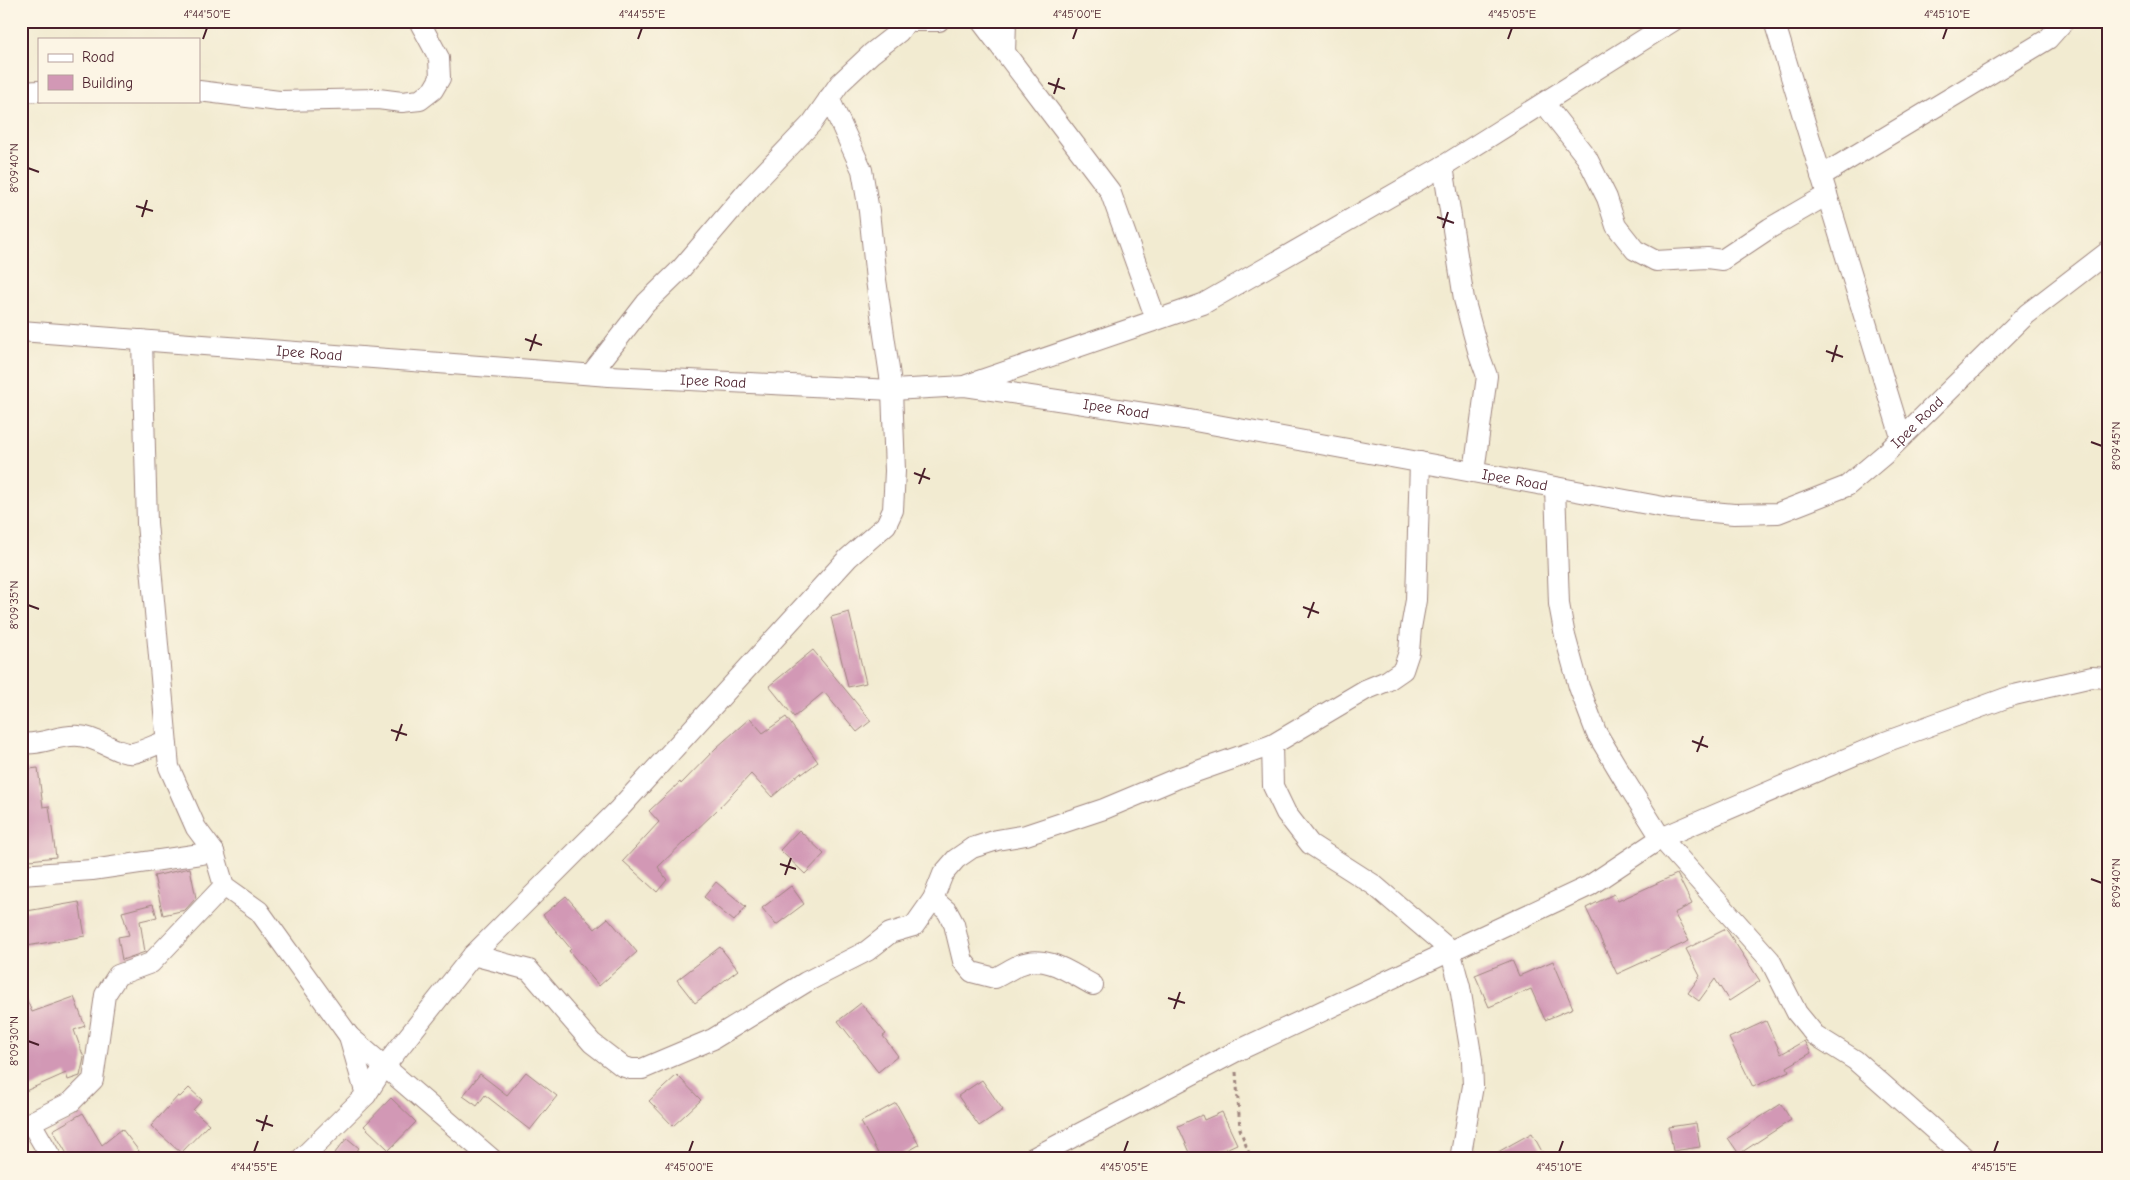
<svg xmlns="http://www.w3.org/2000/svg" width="2130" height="1180" font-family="'Comic Neue',sans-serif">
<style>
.building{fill:#d298b5}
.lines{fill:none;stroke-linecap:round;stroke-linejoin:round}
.minor-casing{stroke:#9e857e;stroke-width:22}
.path{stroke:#9e857e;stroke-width:3;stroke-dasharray:4 4;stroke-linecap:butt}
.minor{stroke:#fff;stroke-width:20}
.ticks{fill:none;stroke:#4a1f2b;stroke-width:2}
.labels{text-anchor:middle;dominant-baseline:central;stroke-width:4;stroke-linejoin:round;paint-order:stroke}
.street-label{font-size:15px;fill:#4a1f2b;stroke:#fcf5e5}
.neatline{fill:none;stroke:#4a1f2b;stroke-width:2}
.ticks-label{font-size:12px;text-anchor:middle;fill:#4a1f2b}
</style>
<rect width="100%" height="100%" fill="#fcf5e5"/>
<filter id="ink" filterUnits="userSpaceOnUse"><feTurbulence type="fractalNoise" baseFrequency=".02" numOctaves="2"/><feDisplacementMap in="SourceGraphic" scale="10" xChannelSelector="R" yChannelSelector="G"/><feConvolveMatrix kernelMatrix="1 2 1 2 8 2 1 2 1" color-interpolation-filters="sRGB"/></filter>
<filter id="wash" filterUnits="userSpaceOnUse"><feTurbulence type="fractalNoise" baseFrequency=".0096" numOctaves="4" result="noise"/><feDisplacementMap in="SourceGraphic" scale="20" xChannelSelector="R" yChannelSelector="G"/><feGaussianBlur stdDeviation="1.12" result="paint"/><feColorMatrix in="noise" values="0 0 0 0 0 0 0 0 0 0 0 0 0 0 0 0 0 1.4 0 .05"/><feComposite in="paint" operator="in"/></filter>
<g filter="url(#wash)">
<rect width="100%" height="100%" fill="#f2ebd1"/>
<g id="blocks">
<path class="building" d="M 849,612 L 866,683 L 848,687 L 831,617 Z
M 813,650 L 871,721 L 857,732 L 824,692 L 794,717 L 769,686 Z
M 786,717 L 818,762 L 802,774 L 801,772 L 772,797 L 751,774 L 718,809 L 658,867 L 667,880 L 657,892 L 623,861 L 659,822 L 649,811 L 680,782 L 681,784 L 716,748 L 750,718 L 763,733 Z
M 38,768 L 43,807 L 49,806 L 56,857 L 21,861 L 21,770 Z
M 799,830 L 824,854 L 805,874 L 780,850 Z
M 190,868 L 196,898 L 185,910 L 163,915 L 154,876 Z
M 1677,874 L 1692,904 L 1674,913 L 1689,941 L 1617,974 L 1586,908 L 1614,894 L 1618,901 Z
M 716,882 L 746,907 L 734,921 L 704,897 Z
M 791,886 L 804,904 L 776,925 L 762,908 Z
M 566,896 L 595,929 L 608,918 L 637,952 L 599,986 L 569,951 L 571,949 L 543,915 Z
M 79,902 L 85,936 L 21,947 L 21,912 Z
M 153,904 L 157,917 L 140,921 L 145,952 L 122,960 L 118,937 L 129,935 L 122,912 Z
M 1726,929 L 1760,981 L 1729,1001 L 1715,979 L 1699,1001 L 1688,993 L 1700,976 L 1686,949 Z
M 720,947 L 738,970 L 695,1003 L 677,980 Z
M 1512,960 L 1519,976 L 1553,961 L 1573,1008 L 1545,1020 L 1531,989 L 1489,1007 L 1475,975 Z
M 21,986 L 32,1012 L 74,997 L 85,1026 L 74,1030 L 84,1058 L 80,1076 L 68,1080 L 66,1073 L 21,1093 Z
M 861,1003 L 886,1034 L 883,1036 L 898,1056 L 878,1072 L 838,1021 Z
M 1766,1021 L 1781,1054 L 1804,1041 L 1811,1053 L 1787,1067 L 1789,1071 L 1753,1087 L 1729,1038 Z
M 526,1072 L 557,1096 L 530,1130 L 485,1095 L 477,1106 L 463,1096 L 480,1074 L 507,1095 Z
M 677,1075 L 701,1100 L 673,1126 L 649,1101 Z
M 982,1080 L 1003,1110 L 979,1126 L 958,1096 Z
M 189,1088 L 202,1100 L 193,1110 L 209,1124 L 181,1153 L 151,1126 L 178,1096 L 180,1097 Z
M 391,1098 L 416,1122 L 389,1150 L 364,1126 Z
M 896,1103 L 919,1145 L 894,1159 L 881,1159 L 861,1122 Z
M 1781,1104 L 1791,1120 L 1739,1154 L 1728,1138 Z
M 1222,1112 L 1237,1144 L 1203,1159 L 1193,1159 L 1178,1126 L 1202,1115 L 1204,1120 Z
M 83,1113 L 102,1145 L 122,1129 L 145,1159 L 70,1159 L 53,1130 Z
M 1696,1123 L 1700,1147 L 1673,1151 L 1669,1127 Z
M 1532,1133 L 1546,1159 L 1486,1159 L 1512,1144 Z
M 347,1138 L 359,1148 L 351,1159 L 330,1159 Z"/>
</g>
</g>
<g filter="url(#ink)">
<use href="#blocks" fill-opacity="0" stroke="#9e857e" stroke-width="1"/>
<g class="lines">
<defs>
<g id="minor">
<path d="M 914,21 L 939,21"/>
<path d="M 981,21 L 1110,191 L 1156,319"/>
<path d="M 1774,21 L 1901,437"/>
<path d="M 1005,53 L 1006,21"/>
<path d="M 199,91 L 279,101 L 378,99 L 402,102 L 420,100 L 433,90 L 440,78 L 439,58 L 419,21"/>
<path d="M 21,92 L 39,91"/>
<path d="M 1544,103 L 1587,158 L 1607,198 L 1616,226 L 1635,250 L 1656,261 L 1707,258 L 1722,260 L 1770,228 L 1827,195"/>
<path d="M 1443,166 L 1464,299 L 1479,354 L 1487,376 L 1474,472"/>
<path d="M 1821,176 L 2048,39 L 2064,21"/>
<path id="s1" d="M 21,331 L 609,376 L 892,390 L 965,386 L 1184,419 L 1669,508 L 1734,514 L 1778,513 L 1847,486 L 1885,454 L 2027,314 L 2109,251"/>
<path d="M 142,340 L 147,523 L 169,767 L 196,828 L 214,852 L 224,886 L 259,911 L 349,1036 L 492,1159"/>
<path d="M 591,374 L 646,303 L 681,269 L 750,188 L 812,123 L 840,83 L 872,53 L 899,32 L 907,21"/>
<path d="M 967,385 L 1203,304 L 1443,166 L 1673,21"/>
<path d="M 1555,487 L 1559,604 L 1565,636 L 1579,687 L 1596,732 L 1624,779 L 1661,838 L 1770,960 L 1797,1013 L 1815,1035 L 1855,1060 L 1967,1159"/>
<path d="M 21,743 C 41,746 59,734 79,736 C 98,737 118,755 133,753 C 144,751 156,744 166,741"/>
<path d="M 1272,745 L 1273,786 L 1286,813 L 1310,844 L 1374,885 L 1450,950 L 1460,987 L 1472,1060 L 1473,1086 L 1460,1159"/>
<path d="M 21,875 L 92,870 L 214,852"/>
<path d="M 933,899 L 947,911 L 954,924 L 963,961 L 972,972 L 995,978 C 1003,974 1011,969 1019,965 C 1046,953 1070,973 1093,985"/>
<path d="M 473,955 L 529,970 L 592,1043 L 622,1066 L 631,1069 L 642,1069 L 713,1039 L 806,982 L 867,951 L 890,933 L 914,926 L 933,899 L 943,874 L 956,859 L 972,848 L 997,840 L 1026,835 L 1104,809 L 1178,778 L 1272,745 L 1365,690 L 1387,681 L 1403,670 L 1409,652 L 1411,628 L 1416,600 L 1420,462"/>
<path d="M 349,1036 L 366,1095"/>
<path d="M 31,1123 L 52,1159"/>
<path d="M 21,1127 L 71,1102 L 93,1080 L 105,995 L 118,975 L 151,963 L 224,886"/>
<path d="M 301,1159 L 366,1095 L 384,1067 L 473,955 L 619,809 L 848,558 L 886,525 L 893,510 L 895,471 L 892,390 L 876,280 L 869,211 L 862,170 L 829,98"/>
<path d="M 1031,1159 L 1235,1052 L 1589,886 L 1661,838 L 1885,742 L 2014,695 L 2092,677 L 2109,678"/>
</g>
</defs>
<use href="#minor" class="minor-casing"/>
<path class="path" d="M 1236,1072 L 1240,1129 L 1251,1159"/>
<use href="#minor" class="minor"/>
</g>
</g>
<path class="ticks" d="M 203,39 L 207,28M 638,39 L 642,28M 1073,39 L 1077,28M 1508,39 L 1512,28M 1943,39 L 1947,28M 1048,83 L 1065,89M 1054,94 L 1059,78M 28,168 L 39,172M 136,206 L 153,211M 142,217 L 147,200M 1437,217 L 1454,223M 1443,228 L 1448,212M 525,339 L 542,345M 530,351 L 536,334M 1826,351 L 1843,357M 1832,362 L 1837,345M 2091,442 L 2102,446M 914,473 L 930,479M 919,484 L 925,468M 28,605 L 39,609M 1303,607 L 1319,613M 1308,618 L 1314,602M 391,730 L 407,735M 396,741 L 402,724M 1692,741 L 1708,747M 1697,752 L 1703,736M 780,864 L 796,869M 785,875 L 791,858M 2091,879 L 2102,883M 1168,998 L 1185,1003M 1174,1009 L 1180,992M 28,1041 L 39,1045M 256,1120 L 273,1126M 262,1131 L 267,1115M 254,1152 L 258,1141M 689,1152 L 693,1141M 1124,1152 L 1128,1141M 1559,1152 L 1563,1141M 1994,1152 L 1998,1141"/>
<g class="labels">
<g class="street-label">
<text stroke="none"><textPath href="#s1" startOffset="289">Ipee Road</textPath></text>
<text stroke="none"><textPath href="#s1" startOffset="694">Ipee Road</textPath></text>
<text stroke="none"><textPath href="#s1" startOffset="1099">Ipee Road</textPath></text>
<text stroke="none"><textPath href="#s1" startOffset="1939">Ipee Road</textPath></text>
<text stroke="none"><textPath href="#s1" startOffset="1504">Ipee Road</textPath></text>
</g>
</g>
<rect width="2130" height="1180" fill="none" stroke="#fcf5e5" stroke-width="55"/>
<rect x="38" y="38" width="162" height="65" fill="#fcf5e5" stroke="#b59f9b"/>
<rect x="48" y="54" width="25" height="8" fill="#ffffff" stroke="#b59f9b"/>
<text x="82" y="62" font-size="15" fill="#4a1f2b">Road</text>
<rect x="48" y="75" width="25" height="15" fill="#d298b5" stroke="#b59f9b"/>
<text x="82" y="88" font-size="15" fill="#4a1f2b">Building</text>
<rect x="28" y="28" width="2074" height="1124" class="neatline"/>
<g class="ticks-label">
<text x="207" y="18">4°44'50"E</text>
<text x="642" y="18">4°44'55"E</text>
<text x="1077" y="18">4°45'00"E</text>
<text x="1512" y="18">4°45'05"E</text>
<text x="1947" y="18">4°45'10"E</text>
<text transform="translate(14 168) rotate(-90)" y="4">8°09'40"N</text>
<text transform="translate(2116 446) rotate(-90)" y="4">8°09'45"N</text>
<text transform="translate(14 605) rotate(-90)" y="4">8°09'35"N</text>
<text transform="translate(2116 883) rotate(-90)" y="4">8°09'40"N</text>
<text transform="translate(14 1041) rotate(-90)" y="4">8°09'30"N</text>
<text x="254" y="1171">4°44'55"E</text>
<text x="689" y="1171">4°45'00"E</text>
<text x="1124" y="1171">4°45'05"E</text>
<text x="1559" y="1171">4°45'10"E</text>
<text x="1994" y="1171">4°45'15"E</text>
</g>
</svg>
